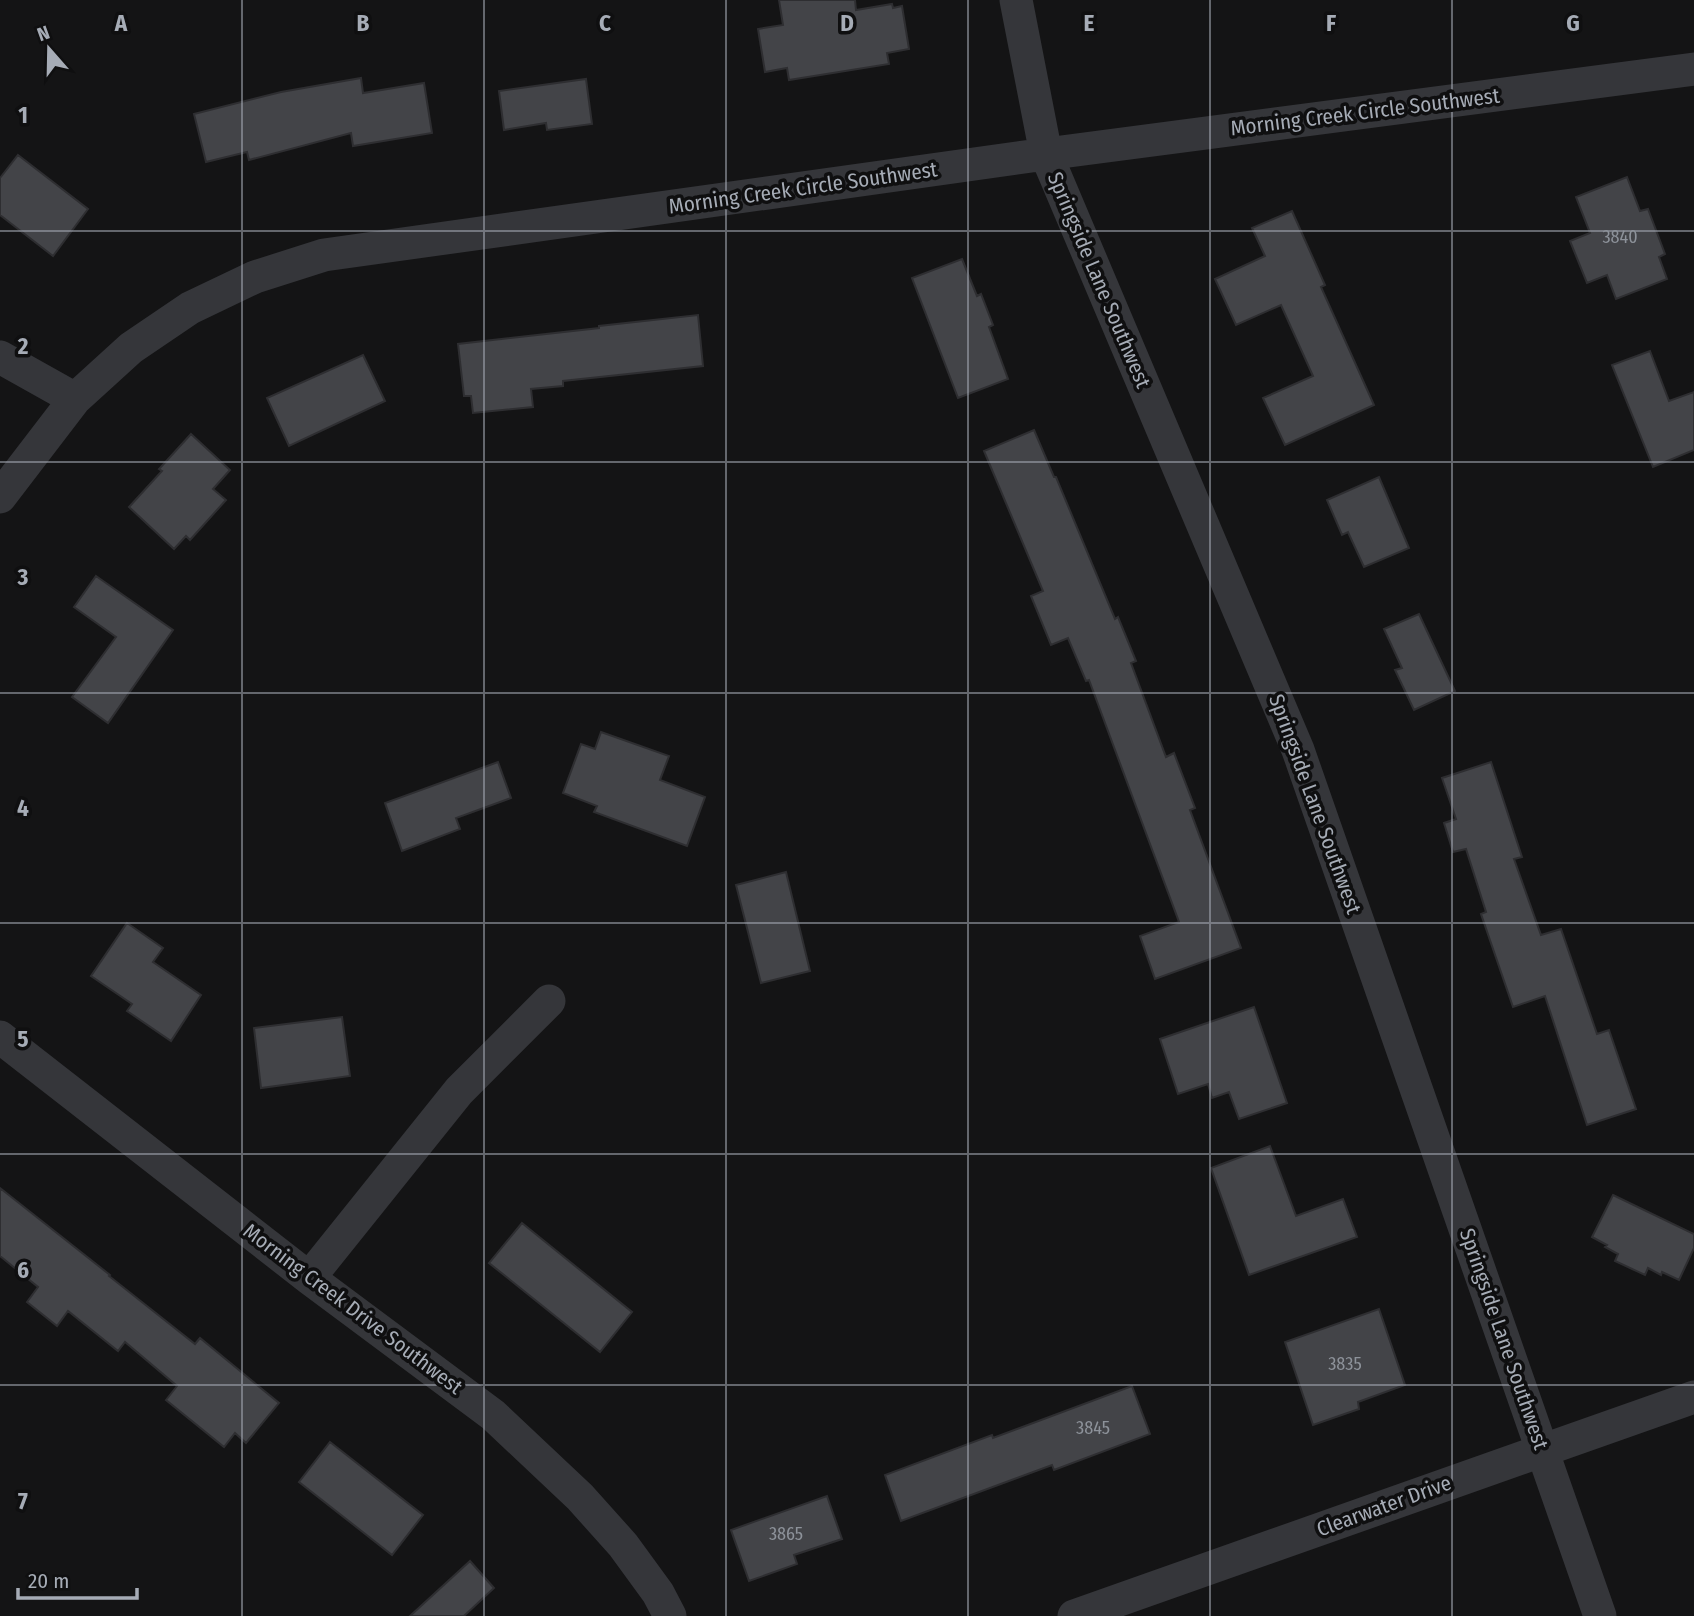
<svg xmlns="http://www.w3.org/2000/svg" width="1694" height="1616" font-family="'Fira Sans Condensed',sans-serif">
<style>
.building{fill:#434448;stroke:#2e2e31;stroke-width:2}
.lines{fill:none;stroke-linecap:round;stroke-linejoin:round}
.street{stroke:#35363a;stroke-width:33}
.grid{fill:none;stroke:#a6acb6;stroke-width:2;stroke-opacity:0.55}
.labels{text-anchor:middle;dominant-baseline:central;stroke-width:7;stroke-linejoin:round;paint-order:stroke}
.number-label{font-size:18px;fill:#8d929a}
.street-label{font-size:21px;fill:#a6acb6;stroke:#0f0f10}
.grid-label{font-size:23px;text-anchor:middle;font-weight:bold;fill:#a6acb6;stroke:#0f0f10;stroke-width:7;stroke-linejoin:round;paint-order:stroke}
</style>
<rect width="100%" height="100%" fill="#141415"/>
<path class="building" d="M 779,0 L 855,0 L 856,10 L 892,4 L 893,8 L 902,6 L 909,49 L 887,53 L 889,64 L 789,80 L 787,68 L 765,72 L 758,29 L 783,25 Z
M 361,78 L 363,93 L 424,83 L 432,133 L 353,146 L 351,133 L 249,160 L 247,152 L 206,162 L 194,114 L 281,92 Z
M 586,79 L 592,124 L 547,130 L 546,123 L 504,130 L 499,91 Z
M 18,155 L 88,209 L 53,256 L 0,215 L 0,178 Z
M 1627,177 L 1640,211 L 1648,209 L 1665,254 L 1659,257 L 1667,279 L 1616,299 L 1607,275 L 1587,283 L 1570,241 L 1590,233 L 1576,197 Z
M 1292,211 L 1325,285 L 1321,287 L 1374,405 L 1285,445 L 1263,398 L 1313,376 L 1281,305 L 1236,325 L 1215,279 L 1265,256 L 1252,228 Z
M 962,259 L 977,296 L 981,294 L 993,325 L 989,327 L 1008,379 L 958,398 L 912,278 Z
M 698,315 L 703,366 L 563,381 L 563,386 L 531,389 L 533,407 L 473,413 L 471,396 L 464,396 L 458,344 L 599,328 L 599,326 Z
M 1650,351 L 1669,401 L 1694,392 L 1694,450 L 1653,467 L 1612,365 Z
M 363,355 L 385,401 L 289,446 L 267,398 Z
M 1034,430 L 1054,477 L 1056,477 L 1115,619 L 1118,617 L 1136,661 L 1131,663 L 1166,757 L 1174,753 L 1195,808 L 1190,810 L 1241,948 L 1155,979 L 1140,936 L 1179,922 L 1089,680 L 1086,681 L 1068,638 L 1051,645 L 1031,596 L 1043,591 L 984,451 Z
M 191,434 L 230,470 L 213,489 L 226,500 L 190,540 L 186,536 L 174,549 L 129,507 L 162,471 L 159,469 Z
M 1379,477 L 1409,548 L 1364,567 L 1348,532 L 1342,535 L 1327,500 Z
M 96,576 L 173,630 L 108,723 L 72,697 L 116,637 L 74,607 Z
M 1419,614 L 1455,691 L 1414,710 L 1395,670 L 1402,668 L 1384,629 Z
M 601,732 L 669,756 L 660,780 L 705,797 L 687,846 L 594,812 L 597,806 L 563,793 L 581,744 L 595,749 Z
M 498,762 L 511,798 L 456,818 L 460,829 L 402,851 L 385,803 Z
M 1491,762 L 1522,857 L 1514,859 L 1541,935 L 1561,929 L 1597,1034 L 1609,1030 L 1636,1109 L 1587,1125 L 1545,996 L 1513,1007 L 1481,914 L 1486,912 L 1466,849 L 1453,852 L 1444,823 L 1456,819 L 1442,778 Z
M 786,872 L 810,971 L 761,983 L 736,885 Z
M 127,923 L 163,948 L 153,962 L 201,995 L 171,1041 L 127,1011 L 132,1004 L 91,976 Z
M 1254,1007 L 1287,1103 L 1239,1119 L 1229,1092 L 1212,1098 L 1208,1084 L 1178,1094 L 1160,1039 Z
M 342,1017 L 350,1076 L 261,1088 L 254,1028 Z
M 1270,1146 L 1296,1216 L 1343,1199 L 1357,1237 L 1249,1275 L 1211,1168 Z
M 0,1188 L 110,1275 L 109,1276 L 195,1344 L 200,1338 L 279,1403 L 246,1443 L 235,1433 L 224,1447 L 166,1400 L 177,1386 L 125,1342 L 118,1351 L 68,1311 L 57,1326 L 27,1302 L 38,1287 L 0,1256 Z
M 1613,1195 L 1694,1234 L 1694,1248 L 1679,1280 L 1662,1272 L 1661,1275 L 1648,1268 L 1645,1275 L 1615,1261 L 1618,1254 L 1605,1247 L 1607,1245 L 1592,1237 Z
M 522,1223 L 632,1312 L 600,1352 L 489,1263 Z
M 1379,1309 L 1405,1385 L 1358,1402 L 1359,1409 L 1313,1425 L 1285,1342 Z
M 1132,1386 L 1150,1434 L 1054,1470 L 1052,1465 L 901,1521 L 885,1475 L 992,1435 L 993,1438 Z
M 330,1442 L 423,1515 L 392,1555 L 299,1482 Z
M 827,1496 L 842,1539 L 794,1555 L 797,1564 L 749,1581 L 731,1530 Z
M 470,1561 L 494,1588 L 464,1616 L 410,1616 Z"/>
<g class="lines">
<path class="street" d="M 1016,0 L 1046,154 L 1298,750 L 1600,1616
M 0,357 L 75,399
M 0,497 L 75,399 L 131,348 L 190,308 L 255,277 L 324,255 L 1046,154 L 1694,69
M 0,1037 L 309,1278 L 493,1415 L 580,1497 L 623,1545 L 658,1593 L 670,1616
M 309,1278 L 459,1091 L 549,1001
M 1074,1616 L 1694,1397"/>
</g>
<path class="grid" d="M 242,0 L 242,1616M 484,0 L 484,1616M 726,0 L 726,1616M 968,0 L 968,1616M 1210,0 L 1210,1616M 1452,0 L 1452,1616M 0,231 L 1694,231M 0,462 L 1694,462M 0,693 L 1694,693M 0,923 L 1694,923M 0,1154 L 1694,1154M 0,1385 L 1694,1385"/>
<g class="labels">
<g class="number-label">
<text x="1620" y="237">3840</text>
<text x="1345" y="1364">3835</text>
<text x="1093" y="1428">3845</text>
<text x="786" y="1534">3865</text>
</g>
<g class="street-label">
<text transform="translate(1365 112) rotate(-7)">Morning Creek Circle Southwest</text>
<text transform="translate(803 188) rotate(-8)">Morning Creek Circle Southwest</text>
<text transform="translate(1099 280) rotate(67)">Springside Lane Southwest</text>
<text transform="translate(1315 804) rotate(70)">Springside Lane Southwest</text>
<text transform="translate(353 1309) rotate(37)">Morning Creek Drive Southwest</text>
<text transform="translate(1504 1339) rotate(71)">Springside Lane Southwest</text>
<text transform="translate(1384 1506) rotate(-20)">Clearwater Drive</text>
</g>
</g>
<g class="grid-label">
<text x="121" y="31">A</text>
<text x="363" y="31">B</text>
<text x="605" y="31">C</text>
<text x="847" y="31">D</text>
<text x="1089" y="31">E</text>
<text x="1331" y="31">F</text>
<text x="1573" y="31">G</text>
<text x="23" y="123">1</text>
<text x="23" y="354">2</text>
<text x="23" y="585">3</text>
<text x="23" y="816">4</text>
<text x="23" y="1047">5</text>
<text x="23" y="1278">6</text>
<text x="23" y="1509">7</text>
</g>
<g transform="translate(49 49) rotate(340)" stroke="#0f0f10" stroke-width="5" paint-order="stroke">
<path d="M0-5L12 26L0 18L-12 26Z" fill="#a6acb6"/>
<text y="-10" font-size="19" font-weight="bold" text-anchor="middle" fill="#a6acb6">N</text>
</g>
<path d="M18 1588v10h119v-10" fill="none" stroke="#a6acb6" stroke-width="3.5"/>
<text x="28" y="1588" font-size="21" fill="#a6acb6" stroke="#0f0f10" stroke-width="5" paint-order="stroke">20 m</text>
</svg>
